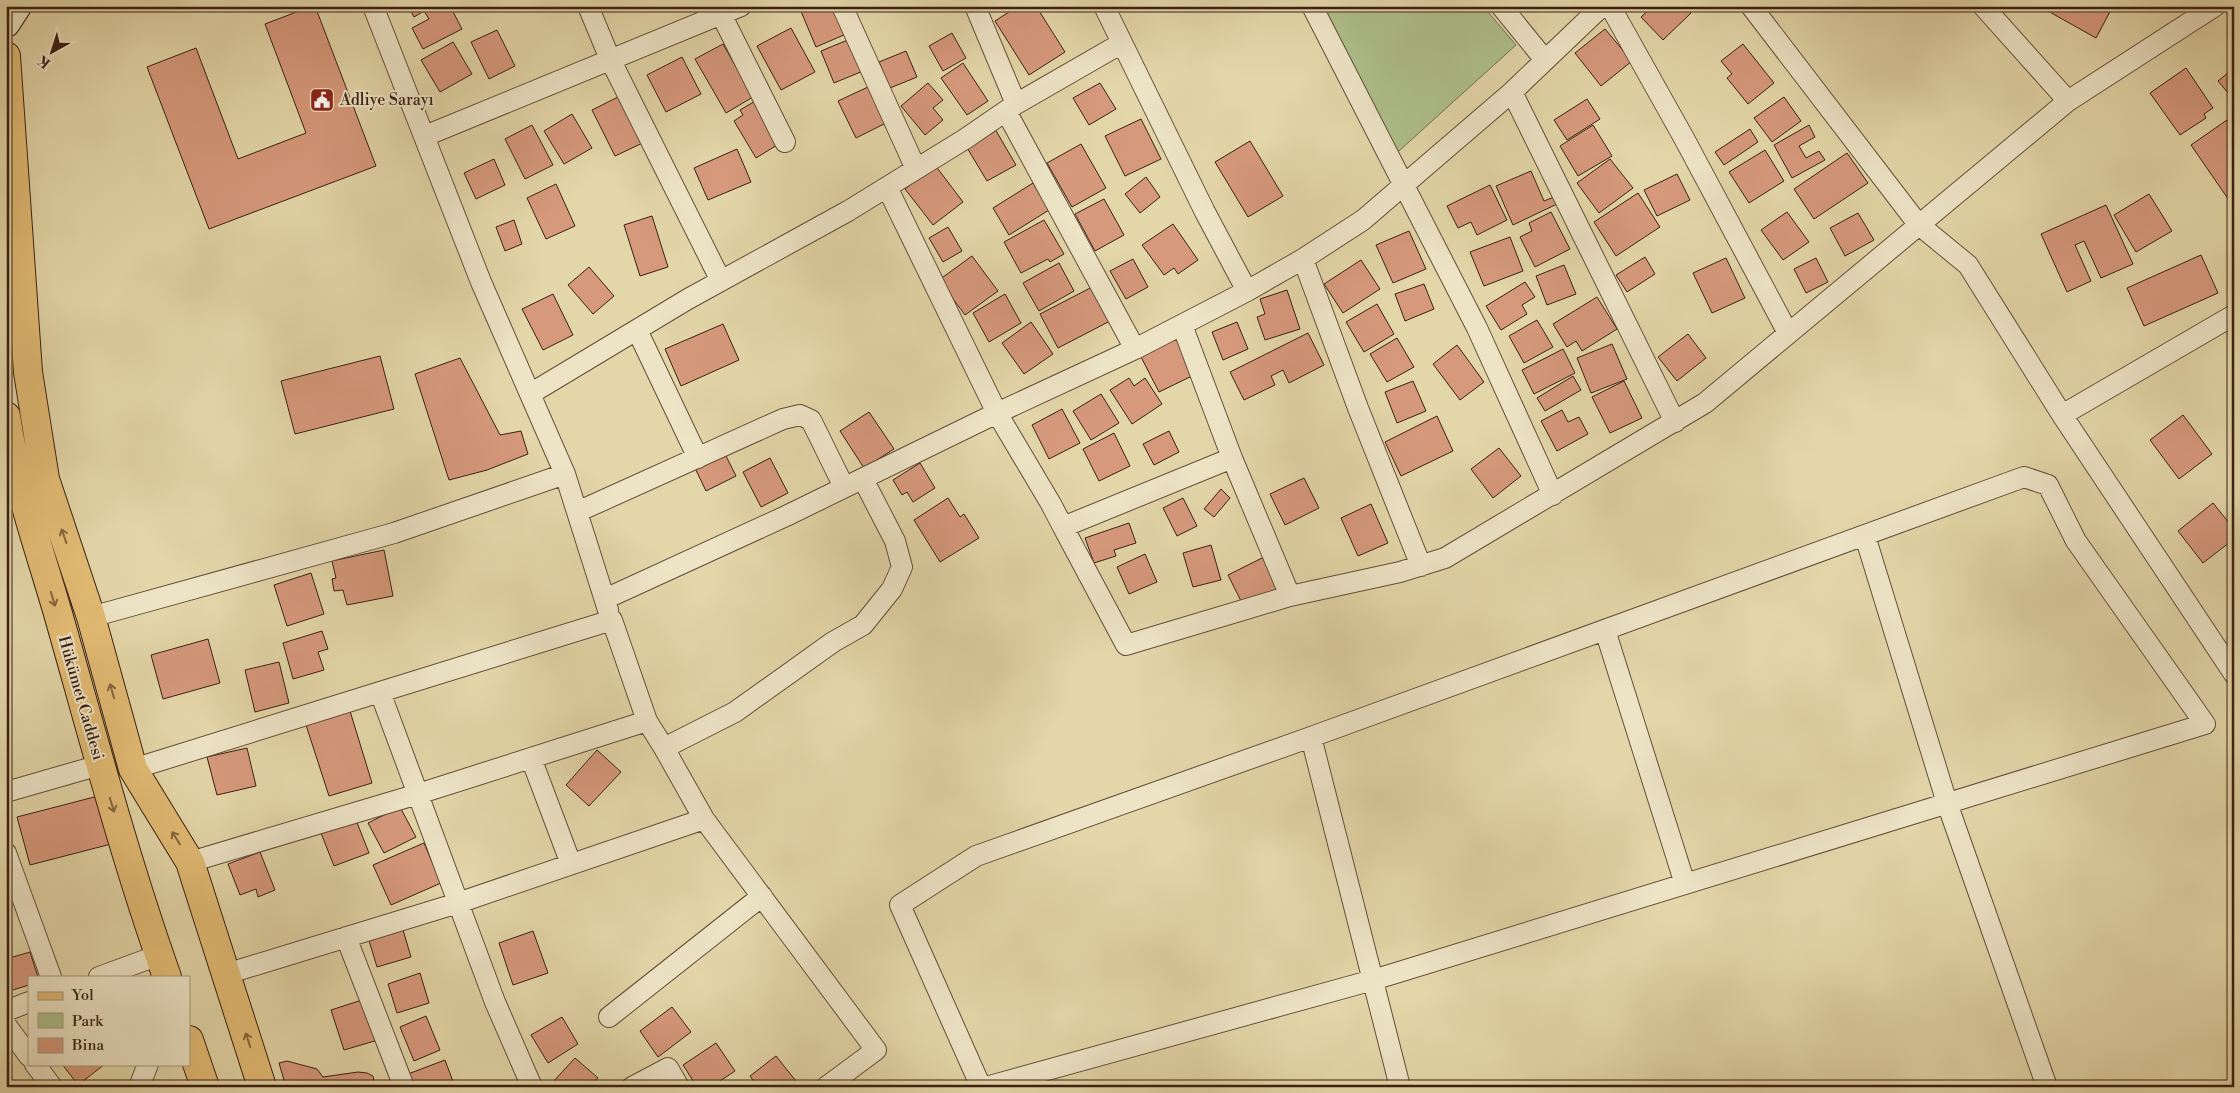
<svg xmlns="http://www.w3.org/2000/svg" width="2240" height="1093" font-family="'Libre Bodoni',serif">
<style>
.green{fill:#aebf8b;stroke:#747050}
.building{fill:#d6997c;stroke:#3a2014}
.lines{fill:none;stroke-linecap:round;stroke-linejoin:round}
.street-casing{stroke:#644e39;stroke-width:22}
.secondary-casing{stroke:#3a2014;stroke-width:30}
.primary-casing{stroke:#3a2014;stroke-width:30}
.street{stroke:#ede4c6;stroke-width:20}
.secondary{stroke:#ede4c6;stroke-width:28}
.primary{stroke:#e2bb74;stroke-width:28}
.oneway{stroke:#86663f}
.labels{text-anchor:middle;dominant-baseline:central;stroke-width:4;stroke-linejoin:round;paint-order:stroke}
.poi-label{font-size:16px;fill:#3a2014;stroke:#ede4c6;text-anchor:start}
.street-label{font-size:16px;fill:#3a2014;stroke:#ede4c6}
</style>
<rect width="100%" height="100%" fill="#e3d6a8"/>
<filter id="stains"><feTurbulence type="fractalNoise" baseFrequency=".004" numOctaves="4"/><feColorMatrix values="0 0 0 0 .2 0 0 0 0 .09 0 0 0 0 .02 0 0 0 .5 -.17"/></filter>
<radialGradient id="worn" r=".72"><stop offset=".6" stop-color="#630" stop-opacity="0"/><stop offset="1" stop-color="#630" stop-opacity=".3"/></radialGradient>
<path class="green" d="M 1324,6 L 1483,6 L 1516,45 L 1399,151 L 1392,147 Z"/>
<path class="building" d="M 312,6 L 315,6 L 376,166 L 209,229 L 147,67 L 196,48 L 238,159 L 306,133 L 265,24 Z
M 408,6 L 450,6 L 462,29 L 423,49 L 412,28 L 429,19 L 424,11 L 414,17 Z
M 806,6 L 835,6 L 846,34 L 816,47 L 800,9 Z
M 1018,6 L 1036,6 L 1065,52 L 1029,75 L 995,21 Z
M 1653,6 L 1684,6 L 1691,13 L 1663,40 L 1641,17 Z
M 2039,6 L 2113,6 L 2096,38 Z
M 791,28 L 815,72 L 781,90 L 757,46 Z
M 1605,29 L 1632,61 L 1601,86 L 1575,53 Z
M 497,30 L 515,66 L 489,79 L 471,42 Z
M 952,33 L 966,58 L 943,71 L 929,46 Z
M 850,39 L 863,71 L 834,83 L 821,51 Z
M 453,42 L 472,74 L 440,92 L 421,60 Z
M 723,44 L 753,97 L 726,113 L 695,59 Z
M 1743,44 L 1774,83 L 1748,104 L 1727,78 L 1732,74 L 1721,61 Z
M 906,51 L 917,77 L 890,88 L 879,62 Z
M 682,57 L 701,94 L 666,112 L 647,75 Z
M 963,63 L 988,101 L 967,115 L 941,78 Z
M 2186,68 L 2213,108 L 2204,114 L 2206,118 L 2180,135 L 2150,93 Z
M 2234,68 L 2234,100 L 2218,81 Z
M 928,83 L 943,100 L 933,108 L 943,120 L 925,135 L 901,106 Z
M 1100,83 L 1116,109 L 1089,125 L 1073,98 Z
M 868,87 L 886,123 L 856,138 L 838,101 Z
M 626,93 L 649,140 L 615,156 L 592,110 Z
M 1784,97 L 1801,121 L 1772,142 L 1754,118 Z
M 1587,99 L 1600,119 L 1567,140 L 1554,120 Z
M 757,100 L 782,142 L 756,158 L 734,121 L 743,115 L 740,110 Z
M 572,114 L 592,148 L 564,164 L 544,131 Z
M 1141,119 L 1161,159 L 1125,176 L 1105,136 Z
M 2227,120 L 2234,130 L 2233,206 L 2191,145 Z
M 532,125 L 553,165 L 525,179 L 505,139 Z
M 1593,125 L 1612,156 L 1578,176 L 1560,146 Z
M 1809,125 L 1815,137 L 1799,146 L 1806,158 L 1819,151 L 1825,160 L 1792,178 L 1774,145 Z
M 995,129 L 1016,165 L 987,181 L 966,146 Z
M 1750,129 L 1758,142 L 1724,165 L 1715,152 Z
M 1250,141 L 1283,196 L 1248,217 L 1215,162 Z
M 1081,144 L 1106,188 L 1072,207 L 1047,163 Z
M 737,149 L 751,182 L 708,200 L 694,168 Z
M 1765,150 L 1784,181 L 1749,203 L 1729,172 Z
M 1847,153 L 1868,183 L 1814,219 L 1794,189 Z
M 494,159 L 505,185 L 476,199 L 464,173 Z
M 1610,159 L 1633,188 L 1599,213 L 1577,183 Z
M 935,165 L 963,202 L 933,225 L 905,189 Z
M 1531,171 L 1544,201 L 1554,197 L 1557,204 L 1513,225 L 1496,186 Z
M 1677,174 L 1690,200 L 1657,216 L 1644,190 Z
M 1146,177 L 1160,197 L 1140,213 L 1125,194 Z
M 1033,183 L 1049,210 L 1009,235 L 993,208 Z
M 556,184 L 575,226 L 546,239 L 527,198 Z
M 1490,185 L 1507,220 L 1477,235 L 1471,222 L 1458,228 L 1447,206 Z
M 1638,193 L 1660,227 L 1616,256 L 1594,222 Z
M 2149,194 L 2172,231 L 2136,252 L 2114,215 Z
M 1104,199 L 1124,235 L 1095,251 L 1075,214 Z
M 2106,205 L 2133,264 L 2101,278 L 2084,241 L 2075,245 L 2091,281 L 2067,292 L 2041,234 Z
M 1551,212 L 1570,249 L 1535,267 L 1520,237 L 1532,231 L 1529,223 Z
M 1787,212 L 1809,242 L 1783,260 L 1761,230 Z
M 1858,213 L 1874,240 L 1845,256 L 1830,228 Z
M 652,216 L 668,267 L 640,276 L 624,225 Z
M 514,220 L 522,244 L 505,251 L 496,227 Z
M 1044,220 L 1064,254 L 1050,262 L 1048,259 L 1021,273 L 1004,242 Z
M 1173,224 L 1198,260 L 1178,274 L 1174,268 L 1164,275 L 1142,245 Z
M 948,227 L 962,251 L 943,262 L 929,238 Z
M 1409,231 L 1426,269 L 1393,283 L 1376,245 Z
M 1510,237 L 1523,271 L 1484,286 L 1470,252 Z
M 2201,255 L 2218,293 L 2144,326 L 2127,288 Z
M 972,256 L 998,291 L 965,315 L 939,280 Z
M 1645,257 L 1655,274 L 1627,292 L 1616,275 Z
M 1726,258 L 1745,298 L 1712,313 L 1693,273 Z
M 1816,258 L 1828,282 L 1806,293 L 1794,269 Z
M 1133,259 L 1148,287 L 1126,299 L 1110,271 Z
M 1361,260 L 1380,289 L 1343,313 L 1324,284 Z
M 1059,263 L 1074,291 L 1039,311 L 1023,283 Z
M 1564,265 L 1576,294 L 1547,305 L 1536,276 Z
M 589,267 L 614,296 L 593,314 L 568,285 Z
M 1525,282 L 1535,297 L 1522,305 L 1527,314 L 1501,330 L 1486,306 Z
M 1424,284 L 1434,309 L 1405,321 L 1395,294 Z
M 1094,286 L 1112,320 L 1058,348 L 1040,314 Z
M 1287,290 L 1300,329 L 1265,340 L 1257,317 L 1265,314 L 1260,299 Z
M 553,294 L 573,335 L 543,350 L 522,309 Z
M 1005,294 L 1021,323 L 989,342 L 973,313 Z
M 1597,297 L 1617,329 L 1582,351 L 1576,341 L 1567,347 L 1553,324 Z
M 1377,304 L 1394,334 L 1364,352 L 1346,322 Z
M 1537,320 L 1553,347 L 1524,363 L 1509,336 Z
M 1031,322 L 1053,354 L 1024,374 L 1002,343 Z
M 1237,322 L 1248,349 L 1223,360 L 1212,332 Z
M 723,324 L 739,360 L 681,386 L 665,349 Z
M 1308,333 L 1324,365 L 1289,383 L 1283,370 L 1271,376 L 1275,385 L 1244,400 L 1230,372 Z
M 1688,334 L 1706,358 L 1677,381 L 1658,357 Z
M 1176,337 L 1194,375 L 1159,392 L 1140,355 Z
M 1397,338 L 1414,367 L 1387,382 L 1370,354 Z
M 1612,344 L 1627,379 L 1591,393 L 1577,358 Z
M 1457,345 L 1484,382 L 1460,400 L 1433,364 Z
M 1563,349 L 1575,373 L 1534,394 L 1522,370 Z
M 380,356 L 394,409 L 295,434 L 281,381 Z
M 460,358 L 500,435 L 521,431 L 528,454 L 487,470 L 449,480 L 415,374 Z
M 1573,376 L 1581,390 L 1545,411 L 1537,398 Z
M 1129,378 L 1134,386 L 1145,378 L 1162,404 L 1132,424 L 1110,390 Z
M 1413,381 L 1426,411 L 1397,423 L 1385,392 Z
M 1624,381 L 1642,418 L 1610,433 L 1592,397 Z
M 1101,394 L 1119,423 L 1091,440 L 1073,411 Z
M 1062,409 L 1080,443 L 1049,459 L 1032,425 Z
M 1562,410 L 1568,422 L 1579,417 L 1588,434 L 1557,451 L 1541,421 Z
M 869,412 L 894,449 L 864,468 L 840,431 Z
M 2183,415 L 2212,454 L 2179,479 L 2150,440 Z
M 1437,416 L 1453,451 L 1401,476 L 1385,442 Z
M 1169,431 L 1179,452 L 1154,465 L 1143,444 Z
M 1114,433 L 1130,466 L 1099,481 L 1083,449 Z
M 1499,448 L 1521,476 L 1493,498 L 1471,469 Z
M 724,452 L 736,476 L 706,491 L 694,466 Z
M 770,458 L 788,493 L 761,507 L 743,472 Z
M 920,463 L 935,488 L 913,502 L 907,492 L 902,495 L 893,480 Z
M 1304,478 L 1319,508 L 1285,525 L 1270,494 Z
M 1221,489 L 1230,498 L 1214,517 L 1204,509 Z
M 948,498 L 960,517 L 964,514 L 979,538 L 940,562 L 914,520 Z
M 1183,498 L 1197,526 L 1177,536 L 1163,508 Z
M 2213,503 L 2234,529 L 2234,539 L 2203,563 L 2178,531 Z
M 1371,504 L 1388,543 L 1358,556 L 1341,518 Z
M 1129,523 L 1136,543 L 1114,550 L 1116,556 L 1094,563 L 1085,538 Z
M 1211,545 L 1221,580 L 1193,587 L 1183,553 Z
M 384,550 L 393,596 L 347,605 L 343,590 L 334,591 L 332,579 L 336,578 L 332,561 Z
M 1145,554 L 1157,582 L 1129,594 L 1117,567 Z
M 1264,557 L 1281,589 L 1244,607 L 1228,575 Z
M 311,573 L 324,614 L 287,626 L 274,585 Z
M 322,631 L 328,649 L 318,652 L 324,670 L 293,679 L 283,643 Z
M 208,639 L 220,683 L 163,699 L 151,655 Z
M 279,662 L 289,703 L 255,712 L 245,670 Z
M 350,711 L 372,783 L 329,796 L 306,725 Z
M 247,748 L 256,786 L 217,795 L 207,757 Z
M 597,750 L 621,772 L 589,806 L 566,785 Z
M 102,795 L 115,843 L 30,865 L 17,817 Z
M 400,807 L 416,837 L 384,853 L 368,823 Z
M 356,820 L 369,853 L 334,866 L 321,833 Z
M 424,843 L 441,883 L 391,905 L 373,865 Z
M 260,852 L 275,890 L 258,897 L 256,889 L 240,895 L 228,864 Z
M 401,923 L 411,957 L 377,967 L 367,934 Z
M 533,931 L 548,973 L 513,985 L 499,943 Z
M 30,952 L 38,977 L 29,977 L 29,985 L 6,992 L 6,959 Z
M 420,973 L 429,1003 L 397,1013 L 388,984 Z
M 365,999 L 378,1040 L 344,1050 L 331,1010 Z
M 672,1007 L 691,1032 L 658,1057 L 640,1031 Z
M 426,1016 L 440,1050 L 414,1061 L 400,1027 Z
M 562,1017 L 578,1044 L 548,1063 L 531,1035 Z
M 716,1043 L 735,1071 L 711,1087 L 697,1087 L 683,1065 Z
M 776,1056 L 796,1081 L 789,1087 L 758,1087 L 750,1076 Z
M 575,1058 L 598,1078 L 590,1087 L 555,1087 L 552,1083 Z
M 445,1060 L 455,1087 L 413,1087 L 408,1074 Z
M 287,1061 L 317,1069 L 323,1077 L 358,1072 L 367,1073 L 373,1076 L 374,1081 L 370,1087 L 286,1087 L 279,1063 Z
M 62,1064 L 105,1064 L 78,1085 Z"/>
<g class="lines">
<defs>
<path id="street" d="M 373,6 L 481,282 L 565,474 L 608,610
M 588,6 L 610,59 L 721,281
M 717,6 L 785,142
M 842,6 L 916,169
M 975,6 L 1016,104
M 1104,6 L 1205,212 L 1247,291
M 1312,6 L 1477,328 L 1553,495
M 1501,6 L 1545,60
M 1610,6 L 1685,140 L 1788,333
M 1751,6 L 1918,224 L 1968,265 L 2062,415 L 2234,674
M 1512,92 L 1675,422
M 2068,101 L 2215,6
M 1006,111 L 1135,349
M 425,136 L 741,6
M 887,187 L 997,413 L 1051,504 L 1063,527 L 1232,458
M 1303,259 L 1358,408 L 1421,566
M 1182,325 L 1232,458 L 1290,596 L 1400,572 L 1445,558 L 1705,403 L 2068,101 L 1983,6
M 637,330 L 698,458
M 530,394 L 688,299 L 848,211 L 965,139 L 1016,104 L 1122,43
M 2062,415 L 2234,315
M 577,512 L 783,419 L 800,415 L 811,420 L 844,487
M 1063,527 L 1126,645 L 1290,596
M 1865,536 L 1947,803 L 2047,1087
M 605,599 L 786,516 L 997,413 L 1135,349 L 1247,291 L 1303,259 L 1363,220 L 1512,92 L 1602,6
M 91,617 L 394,533 L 565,474
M 1605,630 L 1685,884
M 380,692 L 612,620 L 647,721 L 664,748 L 704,819 L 876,1050 L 826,1087
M 1311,737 L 1400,1087
M 664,748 L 735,712 L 833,642 L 863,625 L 892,589 L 902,567 L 895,541 L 863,479
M 531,758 L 571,864
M 133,769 L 380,692 L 495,1002 L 532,1087
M 6,792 L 100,765
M 6,853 L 51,977
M 190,862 L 418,794 L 647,721
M 346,937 L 404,1087
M 226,974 L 458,903 L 704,819
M 99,977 L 159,955
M 6,1011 L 29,1002
M 609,1017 L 762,896
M 6,1025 L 29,1056
M 35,1064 L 52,1087
M 139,1087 L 148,1064
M 632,1087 L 668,1068 L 679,1087
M 981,1087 L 900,905 L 976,856 L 1311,737 L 2024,477 L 2048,485 L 2076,541 L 2205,724 L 1373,980 L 986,1087"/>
<path id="secondary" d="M 6,23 L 17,6"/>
<path id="primary" d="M 6,56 L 28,372 L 45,479 L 91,617 L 133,769 L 190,862 L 262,1087
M 6,416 C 16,485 40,551 59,617 C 93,737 125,859 167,977
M 189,1040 L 205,1087"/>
</defs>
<use href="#street" class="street-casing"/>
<use href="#secondary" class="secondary-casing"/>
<use href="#primary" class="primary-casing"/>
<use href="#street" class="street"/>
<use href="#secondary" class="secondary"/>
<use href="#primary" class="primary"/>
</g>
<defs><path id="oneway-shaft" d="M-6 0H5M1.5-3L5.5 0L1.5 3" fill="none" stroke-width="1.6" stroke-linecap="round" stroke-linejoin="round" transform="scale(1.25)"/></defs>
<g class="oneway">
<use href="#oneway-shaft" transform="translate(64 536) rotate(-109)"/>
<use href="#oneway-shaft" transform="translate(53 599) rotate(73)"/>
<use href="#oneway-shaft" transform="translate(112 691) rotate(-106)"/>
<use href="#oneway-shaft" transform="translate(112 805) rotate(73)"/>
<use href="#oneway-shaft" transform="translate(176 838) rotate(-122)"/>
<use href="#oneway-shaft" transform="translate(248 1040) rotate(-108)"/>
</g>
<defs>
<symbol id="civic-square" viewBox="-11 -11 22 22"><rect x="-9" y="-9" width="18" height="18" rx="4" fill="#8f2418" stroke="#ede4c6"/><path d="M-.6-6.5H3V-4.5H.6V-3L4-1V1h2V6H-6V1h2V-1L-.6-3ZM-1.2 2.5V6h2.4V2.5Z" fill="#fff"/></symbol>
</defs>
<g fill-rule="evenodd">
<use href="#civic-square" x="308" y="86" width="28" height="28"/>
</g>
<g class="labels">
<g class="poi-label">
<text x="340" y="100">Adliye Sarayı</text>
</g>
<g class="street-label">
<text transform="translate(81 698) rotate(74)">Hükümet Caddesi</text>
</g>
</g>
<rect width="2240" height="1093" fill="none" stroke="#e3d6a8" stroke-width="25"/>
<rect x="8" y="8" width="2225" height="1078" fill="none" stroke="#3a2014" stroke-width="2.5"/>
<rect x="12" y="12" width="2215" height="1068" fill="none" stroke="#3a2014"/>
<rect x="28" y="976" width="162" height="90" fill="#ede4c6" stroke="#a5967f"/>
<rect x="38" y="992" width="25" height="8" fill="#e2bb74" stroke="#a5967f"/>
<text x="72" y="1000" font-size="15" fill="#3a2014">Yol</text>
<rect x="38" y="1013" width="25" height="15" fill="#aebf8b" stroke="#a5967f"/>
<text x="72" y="1026" font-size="15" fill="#3a2014">Park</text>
<rect x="38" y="1038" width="25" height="15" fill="#d6997c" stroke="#a5967f"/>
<text x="72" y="1050" font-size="15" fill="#3a2014">Bina</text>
<g transform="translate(52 52) rotate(219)" stroke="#ede4c6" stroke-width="4" paint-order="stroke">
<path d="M0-4L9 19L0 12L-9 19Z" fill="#3a2014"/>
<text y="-8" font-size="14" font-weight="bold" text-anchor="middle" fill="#3a2014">K</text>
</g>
<rect width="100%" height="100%" filter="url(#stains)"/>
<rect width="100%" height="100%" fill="url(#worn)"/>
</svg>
